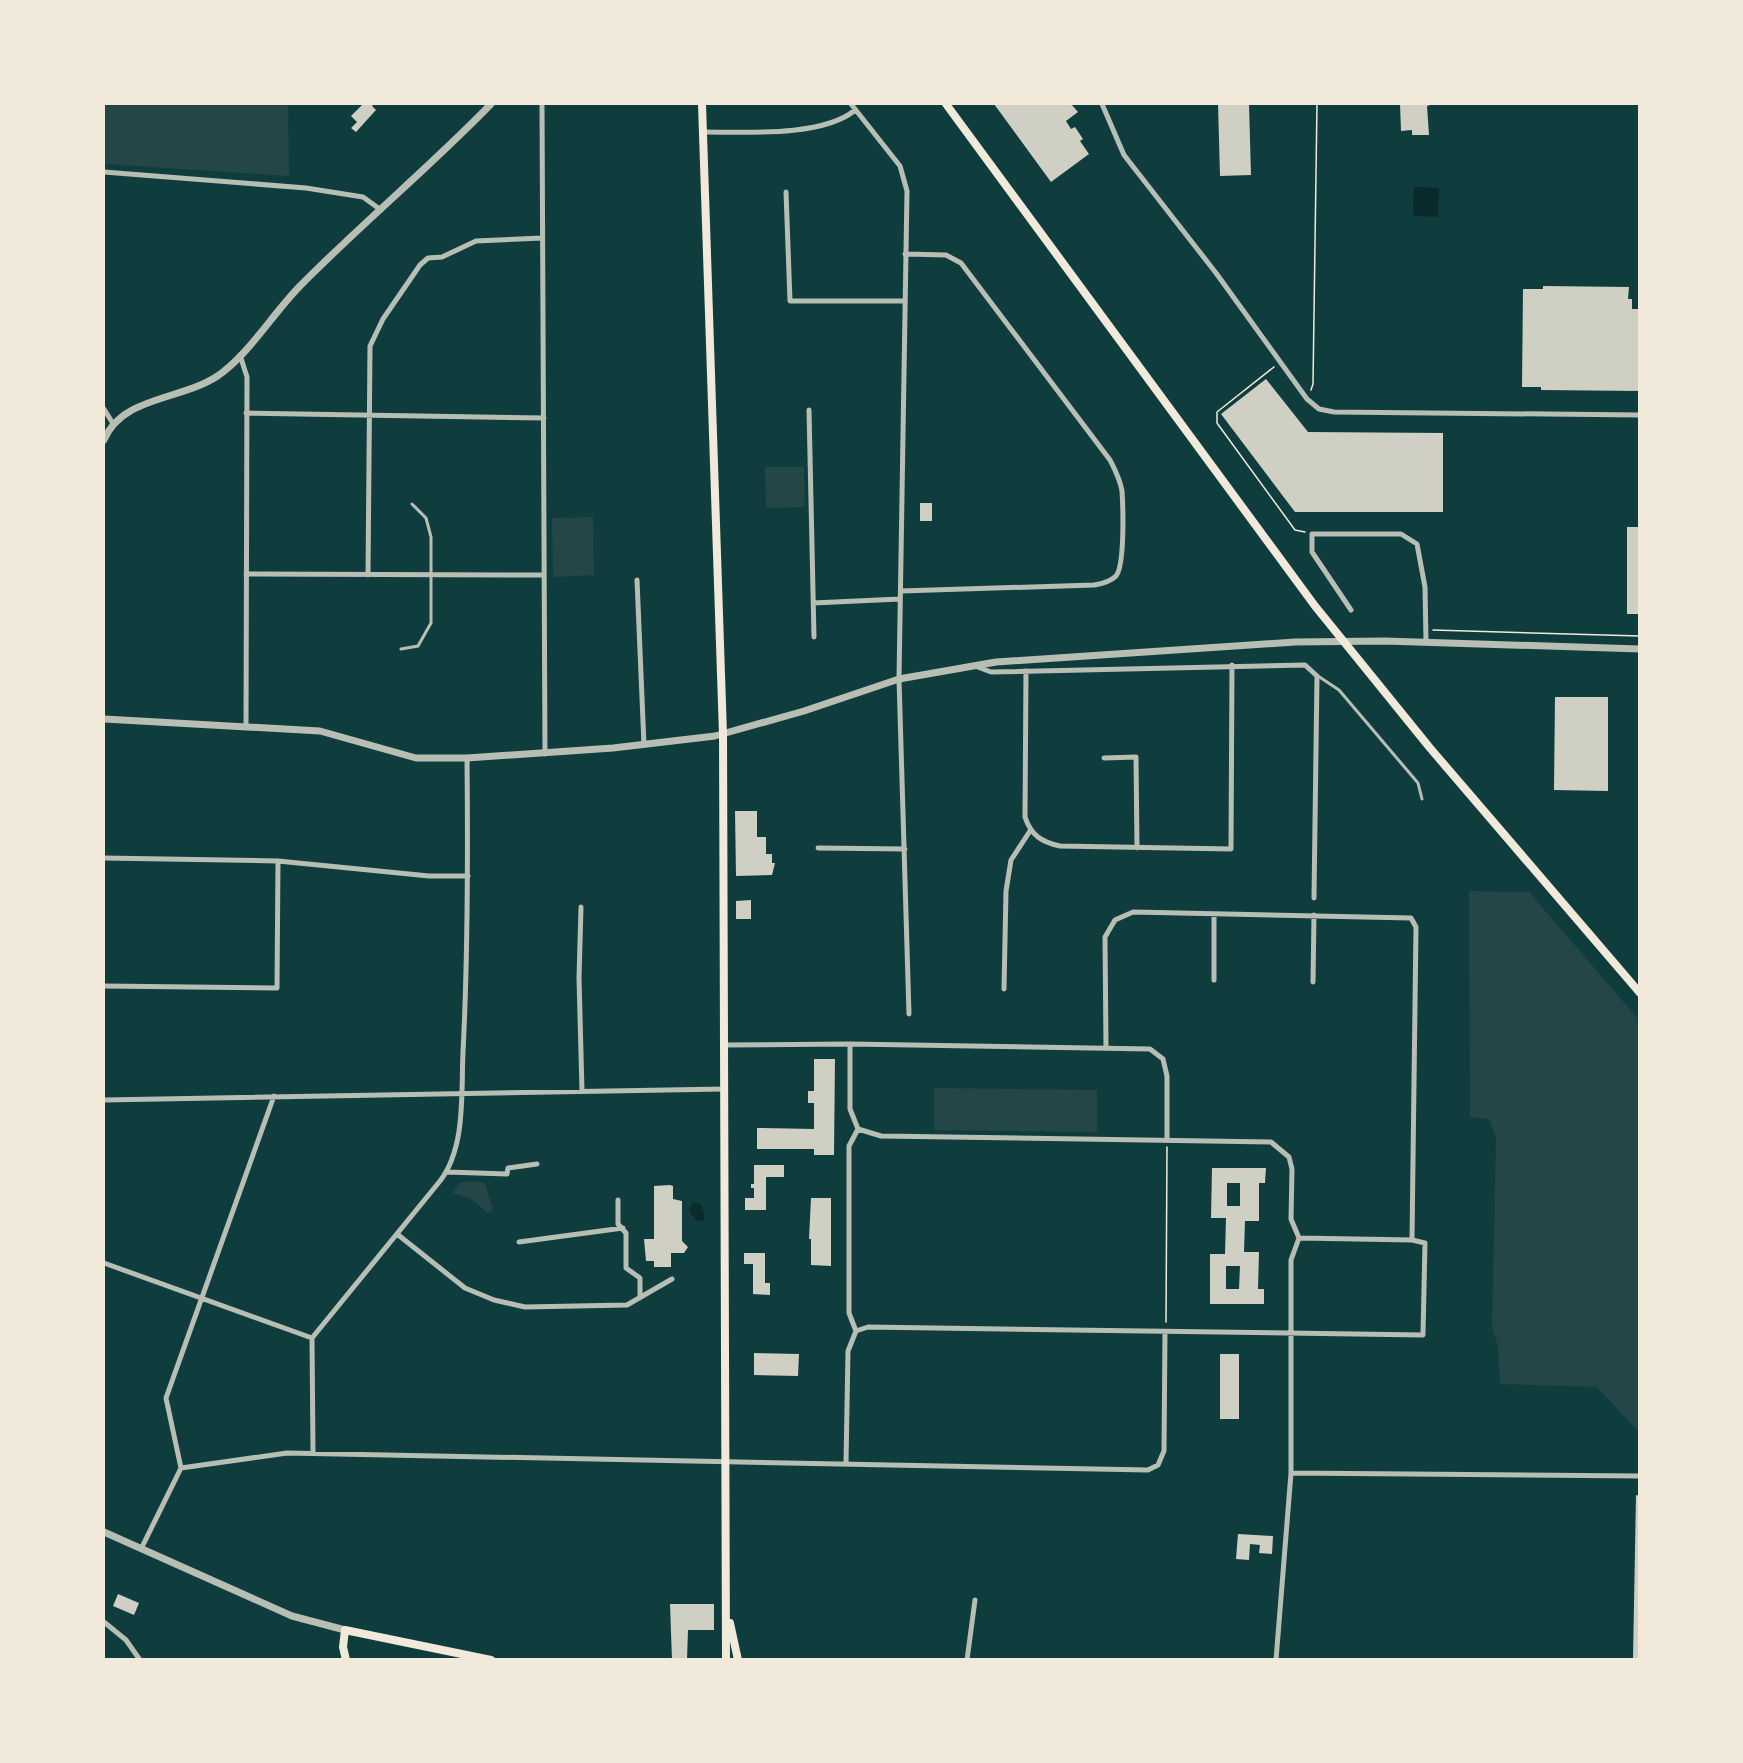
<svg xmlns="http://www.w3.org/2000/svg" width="1743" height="1763" font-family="'Sofia Sans Condensed',sans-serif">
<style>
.green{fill:#244646}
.water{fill:#0a2a2b}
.building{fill:#cfcfc3;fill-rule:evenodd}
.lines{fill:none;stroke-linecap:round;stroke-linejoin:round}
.path{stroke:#f1e9da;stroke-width:1.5}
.service{stroke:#b8beb3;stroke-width:3}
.minor{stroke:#b8beb3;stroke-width:5}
.tertiary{stroke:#b8beb3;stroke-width:7}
.secondary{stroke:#f1e9da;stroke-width:8}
.primary{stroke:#f1e9da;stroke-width:8}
</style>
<rect width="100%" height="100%" fill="#0f3d3e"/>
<path class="green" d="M 104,104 L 288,104 L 289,176 L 104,164 Z
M 765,467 L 804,467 L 805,507 L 766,508 Z
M 593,517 L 594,575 L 553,577 L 552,518 Z
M 1469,891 L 1529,892 L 1639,1020 L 1639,1432 L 1597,1387 L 1500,1384 L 1498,1346 L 1492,1328 L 1496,1138 L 1489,1119 L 1470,1117 Z
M 934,1088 L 1097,1090 L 1097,1132 L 934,1130 Z
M 472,1181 L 485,1183 L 493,1210 L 488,1213 L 471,1199 L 453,1193 L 459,1183 Z"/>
<path class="water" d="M 1414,187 L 1439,188 L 1438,217 L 1413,216 Z
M 693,1202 L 701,1204 L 705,1218 L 702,1221 L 697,1221 L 689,1211 Z"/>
<path class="building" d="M 363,104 L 374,104 L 372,106 L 376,110 L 356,132 L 351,128 L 357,122 L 351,116 Z
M 994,104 L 1071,104 L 1078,112 L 1066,121 L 1071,129 L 1075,127 L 1083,139 L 1080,141 L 1089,154 L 1051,182 Z
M 1218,104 L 1249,104 L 1251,175 L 1220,176 Z
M 1400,104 L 1433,104 L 1427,106 L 1429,135 L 1412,135 L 1412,130 L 1401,131 Z
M 1543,286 L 1629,287 L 1628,299 L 1632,299 L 1632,309 L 1640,309 L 1640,391 L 1541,390 L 1541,387 L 1522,387 L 1523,289 L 1543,289 Z
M 1266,379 L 1308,432 L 1443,433 L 1443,512 L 1295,512 L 1221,414 Z
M 920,503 L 932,503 L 932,521 L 920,521 Z
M 1627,527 L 1640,527 L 1640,614 L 1627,614 Z
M 1555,697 L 1608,697 L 1608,791 L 1554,790 Z
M 735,811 L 757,811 L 757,837 L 766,837 L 766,854 L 772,854 L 772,863 L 775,863 L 772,875 L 736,876 Z
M 751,900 L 751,919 L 736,919 L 736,901 Z
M 814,1059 L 835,1059 L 834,1155 L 814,1155 L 814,1149 L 757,1149 L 757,1128 L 814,1129 L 814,1103 L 808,1103 L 808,1091 L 814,1091 Z
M 754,1165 L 784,1165 L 784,1177 L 766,1177 L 766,1210 L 745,1210 L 745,1198 L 754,1198 L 754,1188 L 751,1188 L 751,1184 L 754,1184 Z
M 1212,1168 L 1266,1168 L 1265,1183 L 1259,1183 L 1259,1221 L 1245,1221 L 1244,1252 L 1259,1252 L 1258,1289 L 1264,1289 L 1264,1304 L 1210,1304 L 1210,1254 L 1225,1254 L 1226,1218 L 1211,1218 ZM 1227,1183 L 1240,1183 L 1240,1206 L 1227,1206 ZM 1226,1266 L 1240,1266 L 1239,1289 L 1226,1289 Z
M 670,1185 L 673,1186 L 673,1199 L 682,1201 L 682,1241 L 688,1247 L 684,1253 L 671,1253 L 671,1267 L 654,1267 L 654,1261 L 646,1261 L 644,1239 L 654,1239 L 654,1186 Z
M 811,1198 L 831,1198 L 831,1266 L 811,1265 L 811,1239 L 809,1239 Z
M 744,1253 L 765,1253 L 765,1283 L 770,1283 L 770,1295 L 753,1294 L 753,1264 L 744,1264 Z
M 754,1353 L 799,1354 L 798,1376 L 754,1375 Z
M 1220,1354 L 1239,1354 L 1239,1419 L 1220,1419 Z
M 1636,1495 L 1640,1496 L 1640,1660 L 1633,1660 Z
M 1238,1534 L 1273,1536 L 1272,1554 L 1259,1553 L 1260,1545 L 1250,1544 L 1249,1560 L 1236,1559 Z
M 118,1594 L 139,1603 L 134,1615 L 113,1606 Z
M 670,1604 L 714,1604 L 714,1630 L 688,1630 L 687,1660 L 672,1660 Z"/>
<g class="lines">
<path class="path" d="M 1274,367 L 1217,412 L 1217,423 L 1295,530 L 1305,532
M 1311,390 L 1313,384 L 1317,104
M 1433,630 L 1640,636
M 1166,1322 L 1167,1147"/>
<path class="service" d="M 401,649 L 418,646 L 431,623 L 431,537 L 426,518 L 412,504
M 1318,676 L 1339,690 L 1418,783 L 1422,799"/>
<path class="minor" d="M 542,104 L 545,754
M 851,104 L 900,166 L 907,191 L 899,679 L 909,1014
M 1102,104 L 1124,155 L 1216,273 L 1307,399 L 1319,409 L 1334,412 L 1640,415
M 703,132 C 744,132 824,137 855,110
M 104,172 L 306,188 L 363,197 L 381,210
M 786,192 L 790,301 L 905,301
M 240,355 L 247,377 L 246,727
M 104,409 L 112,422
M 809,410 L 814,637
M 246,413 L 544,418
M 246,574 L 543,575
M 368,575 L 370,346 L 383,319 L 420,265 L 428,258 L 442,257 L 476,241 L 542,238
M 637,580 L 644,745
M 901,591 L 1094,585 C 1101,584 1110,582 1116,576 C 1125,565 1123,506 1122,491 C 1120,479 1115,470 1110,460 L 961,263 L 946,255 L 905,254
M 813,603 L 900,599
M 1351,610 L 1312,552 L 1312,534 L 1401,534 L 1417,544 L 1425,587 L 1426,641
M 975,666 L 991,672 L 1305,665 L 1317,676 L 1314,898
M 1026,671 L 1025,817 C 1031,835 1041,842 1060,846 L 1231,849 L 1232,665
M 1104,758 L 1136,757 L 1137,848
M 818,848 L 905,849
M 104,858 L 278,861 L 429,876 L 468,876
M 581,907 L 579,978 L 582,1091
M 1214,980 L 1214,914
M 1313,982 L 1314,915
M 104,986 L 277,988 L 278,861
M 1004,989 L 1006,891 L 1011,860 L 1030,831
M 850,1044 L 850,1109 L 858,1129 L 849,1146 L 849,1313 L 856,1331
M 723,1045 L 850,1044 L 1150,1049 L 1163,1059 L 1167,1076 L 1167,1140
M 104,1100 L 724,1089
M 858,1129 L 881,1136 L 1271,1142 L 1289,1157 L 1292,1169 L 1291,1219 L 1299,1238 L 1291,1260 L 1291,1473 L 1276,1660
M 447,1172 L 507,1174 L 508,1168 L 537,1164
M 618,1200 L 618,1224 L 626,1233 L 626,1268 L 640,1278 L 640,1298
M 397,1234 L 465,1288 L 494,1300 L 525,1307 L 627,1305 L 672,1279
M 1299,1238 L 1412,1240
M 519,1242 L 623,1228
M 104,1263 L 312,1338
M 856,1331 L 868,1327 L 1423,1335 L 1425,1243 L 1412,1240 L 1416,927 L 1411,918 L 1133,912 L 1115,920 L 1105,937 L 1106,1046
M 313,1453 L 312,1338 L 440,1181 C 466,1147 461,1093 463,1052 C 468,954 468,856 467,758
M 846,1462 L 848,1351 L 856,1331
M 181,1468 L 166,1398 L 274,1096
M 1291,1473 L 1640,1476
M 141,1549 L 181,1468 L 287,1453 L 1148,1470 L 1158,1465 L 1164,1451 L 1165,1332
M 104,1622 L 126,1640 L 140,1660
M 967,1660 L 975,1600"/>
<path class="tertiary" d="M 104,440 C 123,394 187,401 223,372 C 252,349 273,314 299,287 C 361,224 430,167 491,104
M 104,719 L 320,731 L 416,758 L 467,758 L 613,748 L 715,736 L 804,711 L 899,679 L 996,662 L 1295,642 L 1385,641 L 1640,649
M 104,1532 L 292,1616 L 345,1630"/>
<path class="secondary" d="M 702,104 L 723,734 L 726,1660
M 730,1623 L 738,1660
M 346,1660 L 343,1647 L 345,1630 L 491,1660"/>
<path class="primary" d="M 946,104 L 1315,606 L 1430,748 L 1640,993"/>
</g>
<rect width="1743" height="1763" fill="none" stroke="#f1e9da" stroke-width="210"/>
</svg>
